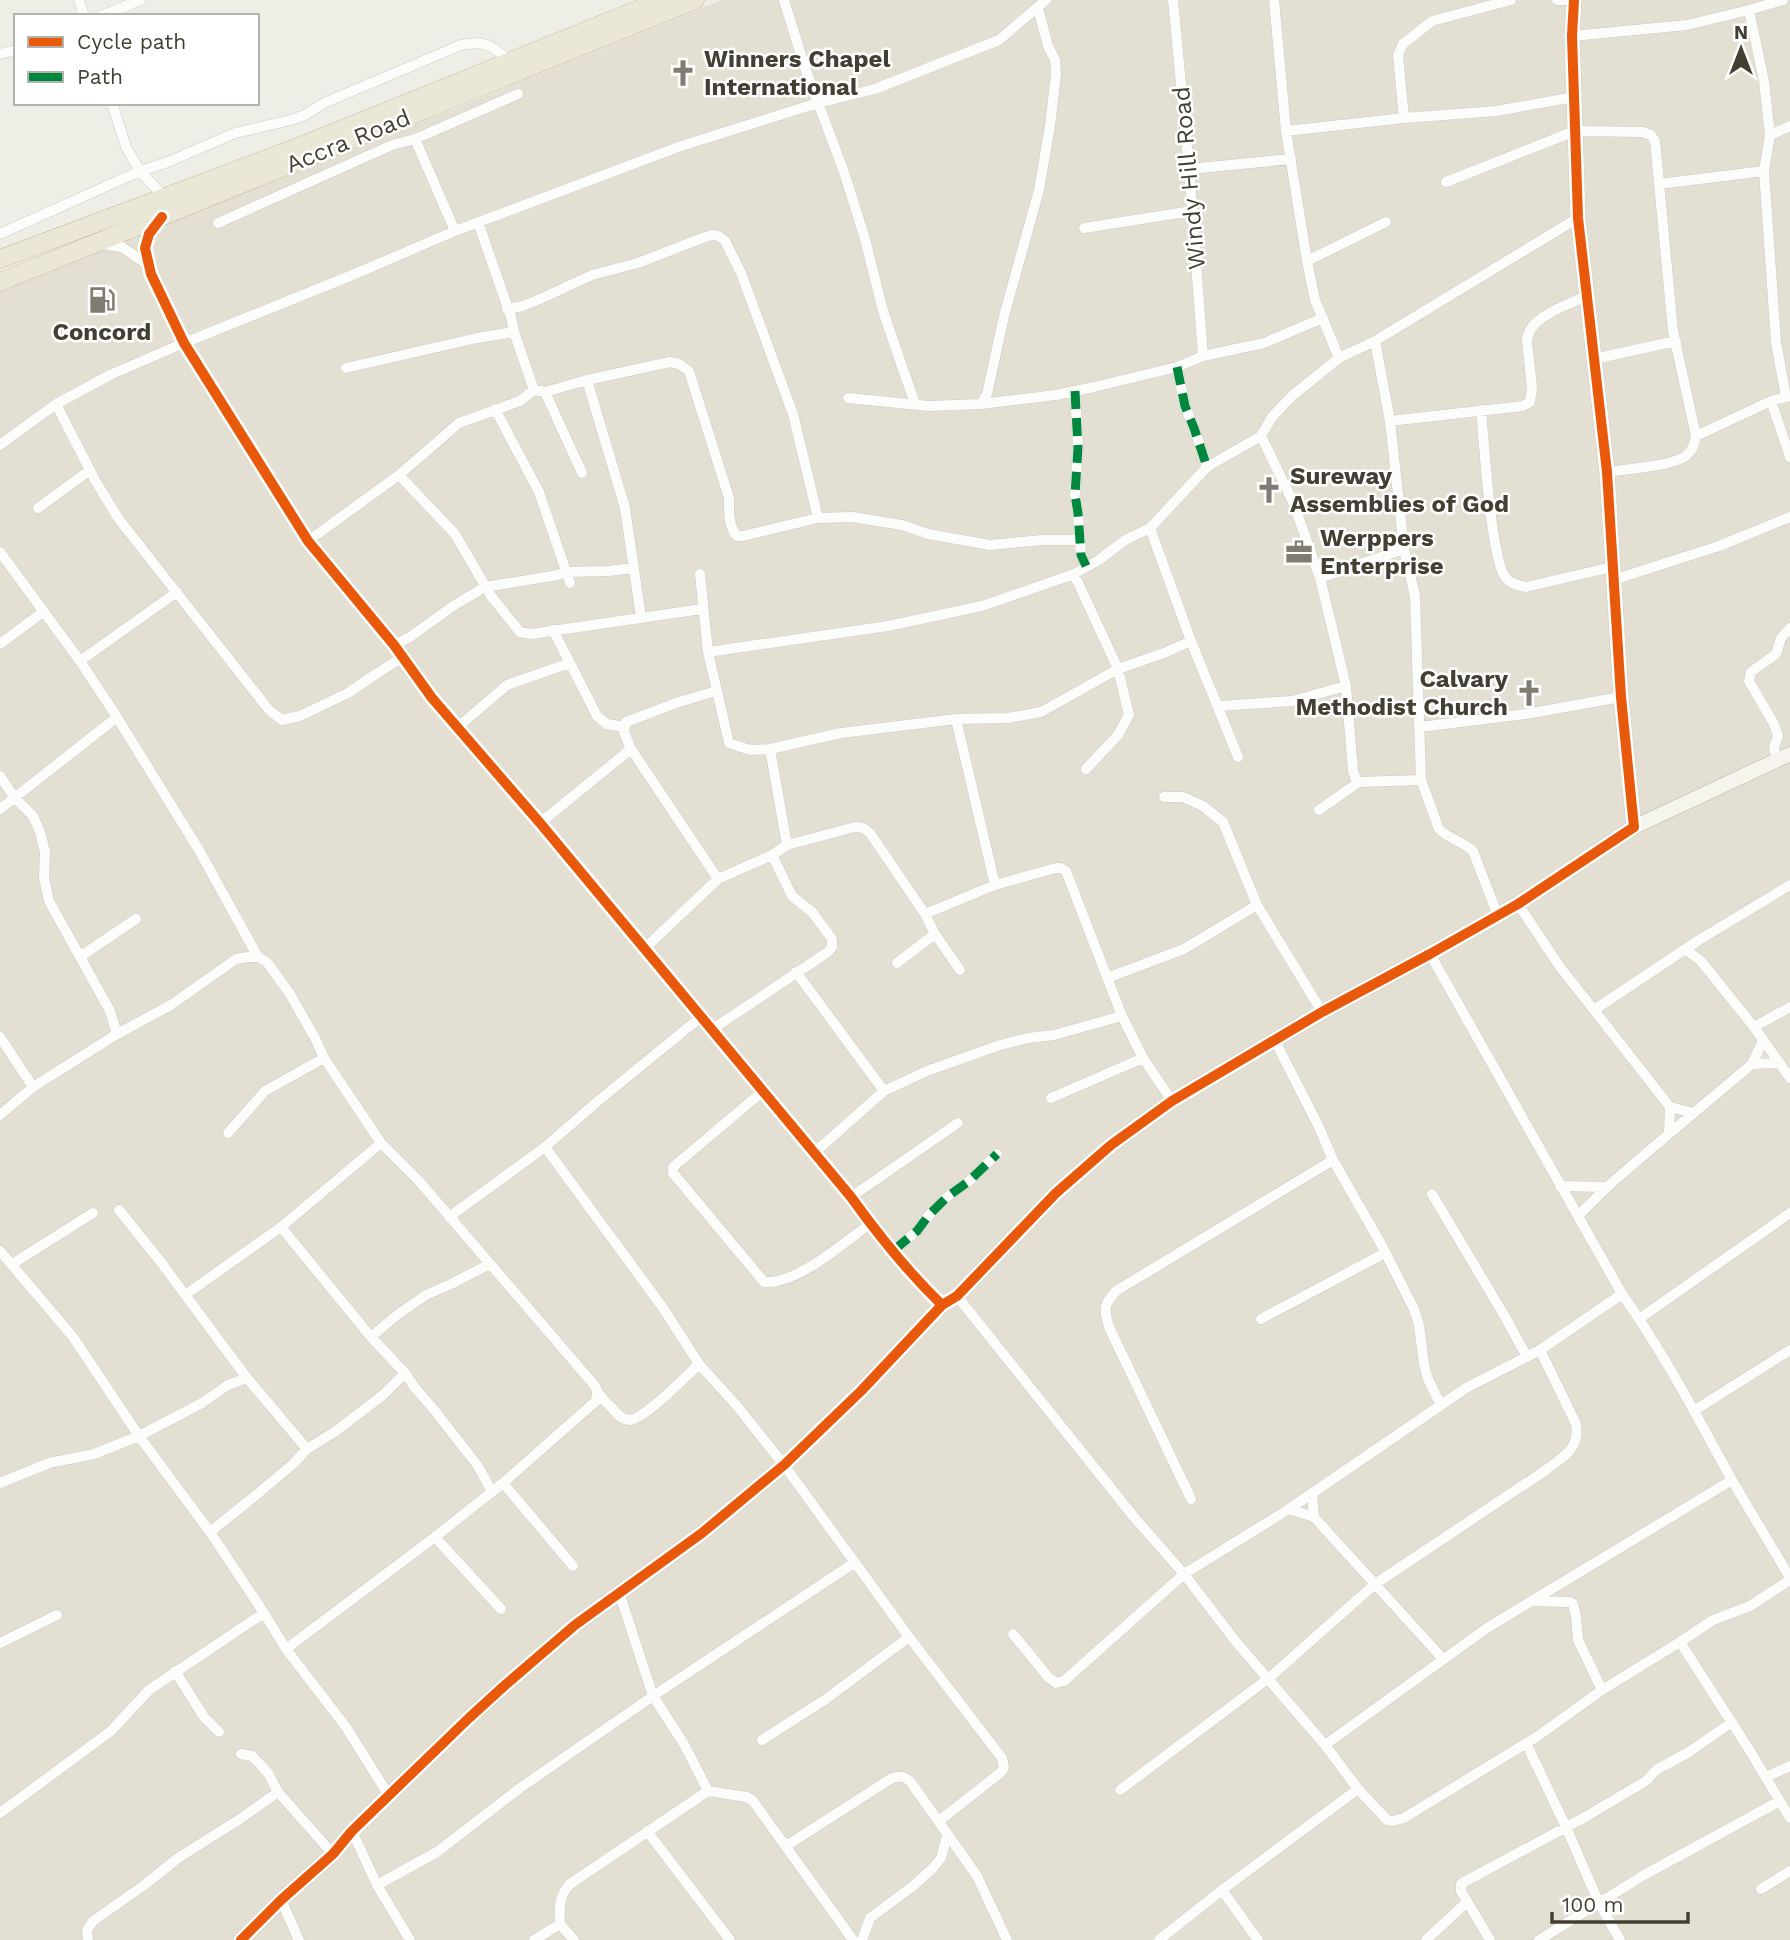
<svg xmlns="http://www.w3.org/2000/svg" width="1790" height="1940" font-family="'Work Sans',sans-serif">
<style>
.residential{fill:#e3e0d3}
.lines{fill:none;stroke-linecap:round;stroke-linejoin:round}
.street-casing{stroke:#cccbc4;stroke-width:11}
.secondary-casing{stroke:#ceccbd;stroke-width:16}
.highway-casing{stroke:#c8bea0;stroke-width:19}
.street{stroke:#fcfcfb;stroke-width:10}
.secondary{stroke:#f6f5ed;stroke-width:14}
.highway{stroke:#ebe7d7;stroke-width:18}
.quiet{stroke:#00873e;stroke-width:9;stroke-dasharray:18 9;stroke-linecap:butt}
.cycleway-casing{stroke:#fff;stroke-width:15}
.cycleway{stroke:#e8590c;stroke-width:10}
.labels{text-anchor:middle;dominant-baseline:central;stroke-width:5;stroke-linejoin:round;paint-order:stroke}
.poi-label{font-size:24px;font-weight:bold;fill:#443f33;stroke:#fff;text-anchor:start}
.street-label{font-size:24px;fill:#443f33;stroke:#fff}
</style>
<rect width="100%" height="100%" fill="#eeede6"/>
<path class="residential" d="M 722,0 L 1790,0 L 1790,1940 L 0,1940 L 0,291 L 201,208 L 439,115 Z"/>
<g class="lines">
<defs>
<path id="street" d="M 79,0 L 84,16
M 784,0 L 805,68 L 844,172 L 865,239 L 883,311 L 915,404
M 1173,0 L 1189,169 L 1203,356
M 1274,0 L 1286,131 L 1307,261 L 1315,300 L 1339,358
M 1557,0 L 1574,0
M 1749,10 L 1764,81 L 1770,135 L 1764,171 L 1776,342 L 1786,397
M 101,16 L 140,0
M 1572,36 L 1687,25 L 1749,10 L 1783,0
M 0,54 L 16,50
M 112,103 L 126,147 L 140,171 L 164,197
M 1404,118 L 1398,55 L 1403,44 L 1432,21 L 1511,0
M 1286,131 L 1404,118 L 1496,111 L 1574,97
M 1770,135 L 1790,126
M 415,139 L 455,231
M 1189,169 L 1291,159
M 1446,182 L 1575,131 L 1643,132 L 1651,135 L 1655,141 L 1673,331 L 1696,436
M 1659,184 L 1764,171
M 159,222 L 149,234 L 145,248 L 151,274 L 184,343 L 308,541 L 394,645 L 432,698 L 540,823 L 851,1197 C 879,1236 908,1272 942,1305
M 478,222 L 511,317 L 514,332 L 534,390
M 218,223 L 392,145 L 415,139 L 518,94
M 1084,228 L 1192,211
M 0,234 L 140,171 L 168,162 L 235,133 L 291,120 L 305,115 L 324,103 L 461,45 C 485,40 492,45 509,61
M 102,244 L 122,247 L 148,265
M 1307,261 L 1386,222
M 507,309 L 523,306 L 540,299 L 592,275 L 638,263 L 705,237 L 712,235 L 719,236 L 725,241 L 741,273 L 793,414 L 818,518
M 1375,341 L 1390,421 L 1404,549 L 1415,596 L 1421,780 L 1439,829 C 1449,839 1463,842 1473,851 L 1498,916
M 1594,359 L 1676,341
M 1177,367 L 1185,406 L 1194,428 L 1207,467
M 346,368 L 477,338 L 514,332
M 587,380 L 625,508 L 641,617
M 1075,391 L 1078,448 L 1075,495 L 1078,513 L 1081,555 L 1086,566
M 545,392 L 582,473
M 848,398 L 929,406 L 981,404 L 1056,395 L 1094,387 L 1177,367 L 1203,356 L 1264,343 L 1323,318
M 1771,401 L 1790,457
M 56,404 L 95,480 L 118,518 L 269,710 L 282,720 L 300,716 L 348,693 L 376,674 L 403,657
M 981,404 L 987,394 L 1004,316 L 1039,190 L 1050,126 L 1056,74 L 1055,60 L 1048,46 L 1038,8
M 495,409 L 539,492 L 570,583
M 1481,410 C 1484,440 1491,561 1506,578 C 1511,584 1518,585 1526,587 L 1612,567
M 1390,421 L 1523,406 L 1530,402 L 1532,387 L 1527,342 C 1527,317 1566,306 1586,296
M 1261,436 L 1293,502 L 1320,578 L 1346,686 L 1353,771 L 1356,779 L 1359,782 L 1421,780
M 0,445 L 56,404 L 112,374 L 184,343 L 350,276 L 455,231 L 681,146 L 818,103 L 875,89 L 999,40 L 1046,0
M 1607,472 C 1626,469 1672,466 1686,456 C 1693,450 1695,443 1696,436 L 1771,401 L 1790,396
M 399,475 L 455,534 L 491,596 L 520,632 L 531,634 L 702,609
M 38,508 L 90,470
M 1150,528 L 1191,641 L 1238,757
M 308,541 L 399,475 L 459,423 L 520,401 L 534,390 L 545,392 L 587,380 L 670,362 L 679,364 L 689,371 L 729,498 C 729,511 728,526 737,536 L 743,536 L 818,518 L 852,517 L 902,525 L 928,534 L 990,545 L 1042,540 L 1079,540
M 0,552 L 80,661 L 113,711 L 199,850 L 258,957
M 700,574 L 708,652 L 729,743 L 750,750 L 770,749 L 841,733 L 956,719 L 1008,718 L 1041,712 L 1118,669 L 1164,653 L 1191,641
M 1074,574 L 1118,669 L 1129,715 L 1118,735 L 1086,769
M 1320,578 L 1404,549
M 1613,580 L 1719,546 L 1790,517
M 0,644 L 43,612
M 394,645 L 410,637 L 453,606 L 485,587 L 558,575 L 565,572 L 608,571 L 633,568
M 708,652 L 888,626 L 982,606 L 1074,574 L 1099,560 L 1125,540 L 1150,528 L 1207,467 L 1261,436 L 1272,417 L 1292,396 L 1339,358 L 1375,341 L 1578,218
M 80,661 L 177,592
M 570,663 L 597,716 L 607,724 L 624,727
M 716,691 L 679,702 L 626,722 L 624,732 L 631,749 L 718,879
M 1219,706 L 1292,701 L 1346,686
M 956,719 L 995,885
M 458,727 L 507,685 L 570,663 L 553,630
M 1420,727 L 1526,714 L 1621,697
M 770,749 L 787,845
M 1777,761 L 1774,747 L 1778,736 L 1774,724 L 1749,681 L 1751,672 L 1776,654 L 1781,638 L 1790,628
M 0,776 L 14,797 L 33,816 L 40,832 L 45,852 L 44,878 L 49,901 L 110,1011 L 117,1034
M 1164,797 L 1183,797 L 1203,806 L 1223,822 L 1257,905 L 1322,1012
M 0,809 L 116,718
M 1319,810 L 1359,782
M 540,823 L 631,749
M 1518,904 L 1560,967 L 1594,1010 L 1699,940 L 1790,885
M 925,914 L 995,885 L 1056,868 L 1061,868 L 1066,871 L 1122,1016 L 1143,1058 L 1172,1101
M 645,948 L 718,879 L 772,855 L 787,845 L 855,827 L 863,828 L 870,833 L 925,914 L 935,934 L 960,970
M 1685,949 L 1701,961 L 1754,1027 L 1790,1078
M 1430,954 L 1622,1294 C 1664,1353 1697,1417 1732,1480 C 1751,1513 1771,1545 1790,1578
M 81,956 L 136,919
M 897,963 L 935,934
M 796,972 L 884,1091
M 1107,978 L 1184,949 L 1257,905
M 1594,1010 L 1670,1107 L 1669,1134
M 1754,1027 L 1790,1007
M 711,1030 L 828,952 L 832,947 L 832,939 L 812,912 L 792,896 L 772,855
M 0,1037 L 33,1087
M 1275,1041 L 1319,1127 L 1333,1160 L 1381,1244 L 1414,1309 L 1419,1325 L 1424,1365 L 1428,1379 L 1441,1405
M 1752,1064 L 1779,1063
M 763,1091 L 673,1167 L 673,1173 L 764,1282 C 797,1285 844,1242 870,1224
M 1051,1098 L 1143,1058
M 1670,1107 L 1694,1113
M 0,1115 L 33,1087 L 117,1034 L 171,1005 L 236,959 L 248,957 L 258,957 L 267,962 L 290,994 L 315,1038 L 324,1058 L 381,1143
M 228,1133 L 265,1091 L 324,1058
M 545,1147 L 663,1308 L 699,1364 L 737,1406 L 784,1465 L 909,1637 L 1002,1758 L 1004,1768 L 1000,1773 L 939,1821
M 814,1153 L 884,1091 L 927,1071 L 1000,1045 L 1028,1038 L 1054,1035 L 1122,1016
M 1560,1186 L 1607,1187
M 1432,1194 L 1504,1315 L 1527,1357
M 851,1197 L 958,1123
M 119,1210 L 160,1261 L 247,1378 L 307,1449
M 1578,1216 L 1607,1187 L 1651,1149 L 1752,1064 L 1763,1041
M 449,1217 L 545,1147 L 598,1101 L 701,1017
M 281,1227 L 371,1337 L 405,1373 L 415,1388 L 431,1406 L 478,1466 L 492,1492
M 894,1250 L 917,1231 L 929,1215 L 947,1197 L 969,1181 L 997,1154
M 0,1251 L 73,1337 L 139,1436 L 210,1532 L 264,1613 L 286,1649 L 346,1727 L 389,1796
M 12,1264 L 93,1213
M 185,1295 L 281,1227 L 381,1143 L 419,1181 L 595,1386 C 598,1396 605,1401 612,1408 C 617,1414 622,1420 630,1420 C 646,1418 686,1376 699,1364
M 957,1296 L 1134,1517 L 1184,1574 L 1237,1643 L 1325,1745 L 1358,1789 L 1387,1820 L 1393,1821 L 1404,1818 L 1538,1736 L 1602,1690 L 1680,1642 L 1713,1620 L 1750,1606 L 1790,1580
M 1261,1319 L 1385,1253
M 1639,1319 L 1790,1213
M 371,1337 L 397,1315 L 426,1295 L 451,1284 L 490,1264
M 1695,1410 L 1790,1350
M 0,1483 L 49,1463 L 94,1454 L 139,1436 L 202,1403 L 228,1385 L 247,1378
M 503,1483 L 573,1566
M 1312,1493 L 1314,1517 L 1443,1659
M 1191,1499 L 1109,1327 C 1104,1310 1103,1305 1116,1291 L 1333,1160
M 1289,1509 L 1314,1517
M 210,1532 L 250,1500 L 293,1464 L 307,1449 L 336,1431 L 383,1395 L 405,1373
M 435,1537 L 501,1609
M 619,1592 L 653,1696 L 684,1744 L 708,1791
M 1533,1601 L 1570,1602 L 1573,1604 L 1576,1616 L 1578,1640 L 1602,1690
M 1013,1634 L 1049,1678 L 1056,1683 L 1064,1681 L 1184,1574 L 1289,1509 L 1466,1388 L 1540,1350 L 1622,1294
M 1680,1642 L 1750,1751 L 1790,1818
M 0,1643 L 57,1615
M 286,1649 L 435,1537 L 503,1483 L 596,1401 L 597,1394
M 175,1671 L 204,1717 L 219,1732
M 762,1740 L 826,1699 L 909,1637
M 1526,1743 L 1566,1827 L 1599,1903 L 1620,1940
M 1325,1745 L 1487,1628 L 1732,1480
M 241,1754 L 252,1756 L 268,1773 L 278,1792 L 333,1854
M 1766,1777 L 1790,1766
M 1120,1790 L 1269,1678 L 1375,1584 L 1546,1470 C 1564,1456 1580,1449 1576,1424 L 1540,1350
M 0,1813 L 111,1731 L 149,1690 L 264,1613
M 352,1831 L 377,1885 L 410,1940
M 647,1831 L 730,1940
M 786,1846 L 892,1778 C 900,1776 904,1776 910,1781 L 977,1876 L 1007,1940
M 377,1885 L 437,1852 L 520,1788 L 653,1696 L 854,1563
M 1761,1889 L 1790,1871
M 1222,1890 L 1258,1940
M 281,1900 L 299,1940
M 560,1924 C 559,1909 559,1895 570,1884 L 708,1791 L 747,1797 L 753,1801 L 853,1940
M 88,1940 L 87,1930 L 93,1921 L 143,1886 L 178,1858 L 240,1819 L 278,1792
M 534,1940 L 560,1924 L 574,1940
M 862,1940 L 870,1918 L 913,1886 L 933,1868 L 941,1858 L 947,1836
M 1159,1940 L 1222,1890 L 1358,1789
M 1426,1940 L 1466,1903
M 1490,1940 L 1461,1891 L 1461,1884 L 1464,1882 L 1587,1816 L 1646,1781 L 1656,1770 L 1689,1752 L 1732,1722
M 1539,1940 L 1644,1875 L 1780,1801"/>
<path id="secondary" d="M 1634,827 L 1790,754
M 241,1940 L 281,1900 L 333,1854 L 352,1831 L 469,1718 L 503,1687 L 575,1625 L 702,1533 L 784,1465 L 861,1391 L 942,1305 L 957,1296 L 1056,1193 L 1111,1145 L 1172,1101 L 1322,1012 L 1430,954 L 1518,904 L 1634,827 L 1621,697 L 1607,472 L 1578,218 L 1572,36 L 1574,0"/>
<path id="highway" d="M 0,259 L 293,149 L 662,0
M 0,282 L 695,0"/>
</defs>
<use href="#street" class="street-casing"/>
<use href="#secondary" class="secondary-casing"/>
<use href="#highway" class="highway-casing"/>
<use href="#street" class="street"/>
<use href="#secondary" class="secondary"/>
<use href="#highway" class="highway"/>
<path class="quiet" d="M 1177,367 L 1185,406 L 1194,428 L 1207,467
M 1075,391 L 1078,448 L 1075,495 L 1078,513 L 1081,555 L 1086,566
M 894,1250 L 917,1231 L 929,1215 L 947,1197 L 969,1181 L 997,1154"/>
<defs>
<path id="cycleway" d="M 162,217 L 149,234 L 145,248 L 151,274 L 184,343 L 308,541 L 394,645 L 432,698 L 540,823 L 851,1197 C 879,1236 908,1272 942,1305
M 241,1940 L 281,1900 L 333,1854 L 352,1831 L 469,1718 L 503,1687 L 575,1625 L 702,1533 L 784,1465 L 861,1391 L 942,1305 L 957,1296 L 1056,1193 L 1111,1145 L 1172,1101 L 1322,1012 L 1430,954 L 1518,904 L 1634,827 L 1621,697 L 1607,472 L 1578,218 L 1572,36 L 1574,0"/>
</defs>
<use href="#cycleway" class="cycleway-casing"/>
<use href="#cycleway" class="cycleway"/>
</g>
<defs>
<symbol id="church-bare" viewBox="-9 -9 18 18"><path d="M-1.2-6h2.4v3.5h3.3v2.4h-3.3V6h-2.4V-.1h-3.3v-2.4h3.3Z" fill="#807c72" stroke="#fff" stroke-width="2.5" paint-order="stroke"/></symbol>
<symbol id="fuel-bare" viewBox="-9 -9 18 18"><path d="M-5.5-6h7V0h2V4h1.3V-2.5L3-4.5l.8-.8L6-3V5H2.5V1h-1V6h-7ZM-4.2-4.7v3.2H.2V-4.7Z" fill="#807c72" stroke="#fff" stroke-width="2.5" paint-order="stroke"/></symbol>
<symbol id="office-bare" viewBox="-9 -9 18 18"><path d="M-6-3h4V-5.5h4V-3h4V5H-6ZM-1-4.5V-3h2v-1.5ZM-6 0V1H6V0Z" fill="#807c72" stroke="#fff" stroke-width="2.5" paint-order="stroke"/></symbol>
</defs>
<g fill-rule="evenodd">
<use href="#church-bare" x="664" y="54" width="38" height="38"/>
<use href="#fuel-bare" x="83" y="281" width="38" height="38"/>
<use href="#church-bare" x="1250" y="471" width="38" height="38"/>
<use href="#office-bare" x="1280" y="533" width="38" height="38"/>
<use href="#church-bare" x="1510" y="674" width="38" height="38"/>
</g>
<g class="labels">
<g class="poi-label">
<text x="704" y="59">Winners Chapel<tspan x="704" dy="28">International</tspan></text>
<text x="102" y="332" text-anchor="middle">Concord</text>
<text x="1290" y="476">Sureway<tspan x="1290" dy="28">Assemblies of God</tspan></text>
<text x="1320" y="538">Werppers<tspan x="1320" dy="28">Enterprise</tspan></text>
<text x="1508" y="679" text-anchor="end">Calvary<tspan x="1508" dy="28">Methodist Church</tspan></text>
</g>
<g class="street-label">
<text transform="translate(348 141) rotate(-22)">Accra Road</text>
<text transform="translate(1189 178) rotate(-95)">Windy Hill Road</text>
</g>
</g>
<rect x="14" y="14" width="245" height="91" fill="#ffffff" stroke="#b4b2ad" stroke-width="2"/>
<rect x="28" y="37" width="35" height="10" fill="#e8590c" stroke="#b4b2ad" stroke-width="2"/>
<text x="77" y="49" font-size="21" fill="#443f33">Cycle path</text>
<rect x="28" y="72" width="35" height="10" fill="#00873e" stroke="#b4b2ad" stroke-width="2"/>
<text x="77" y="84" font-size="21" fill="#443f33">Path</text>
<g transform="translate(1741 49)" stroke="#ffffff" stroke-width="5" paint-order="stroke">
<path d="M0-5L12 26L0 18L-12 26Z" fill="#443f33"/>
<text y="-10" font-size="19" font-weight="bold" text-anchor="middle" fill="#443f33">N</text>
</g>
<path d="M1552 1912v10h136v-10" fill="none" stroke="#443f33" stroke-width="3.5"/>
<text x="1562" y="1912" font-size="21" fill="#443f33" stroke="#ffffff" stroke-width="5" paint-order="stroke">100 m</text>
</svg>
